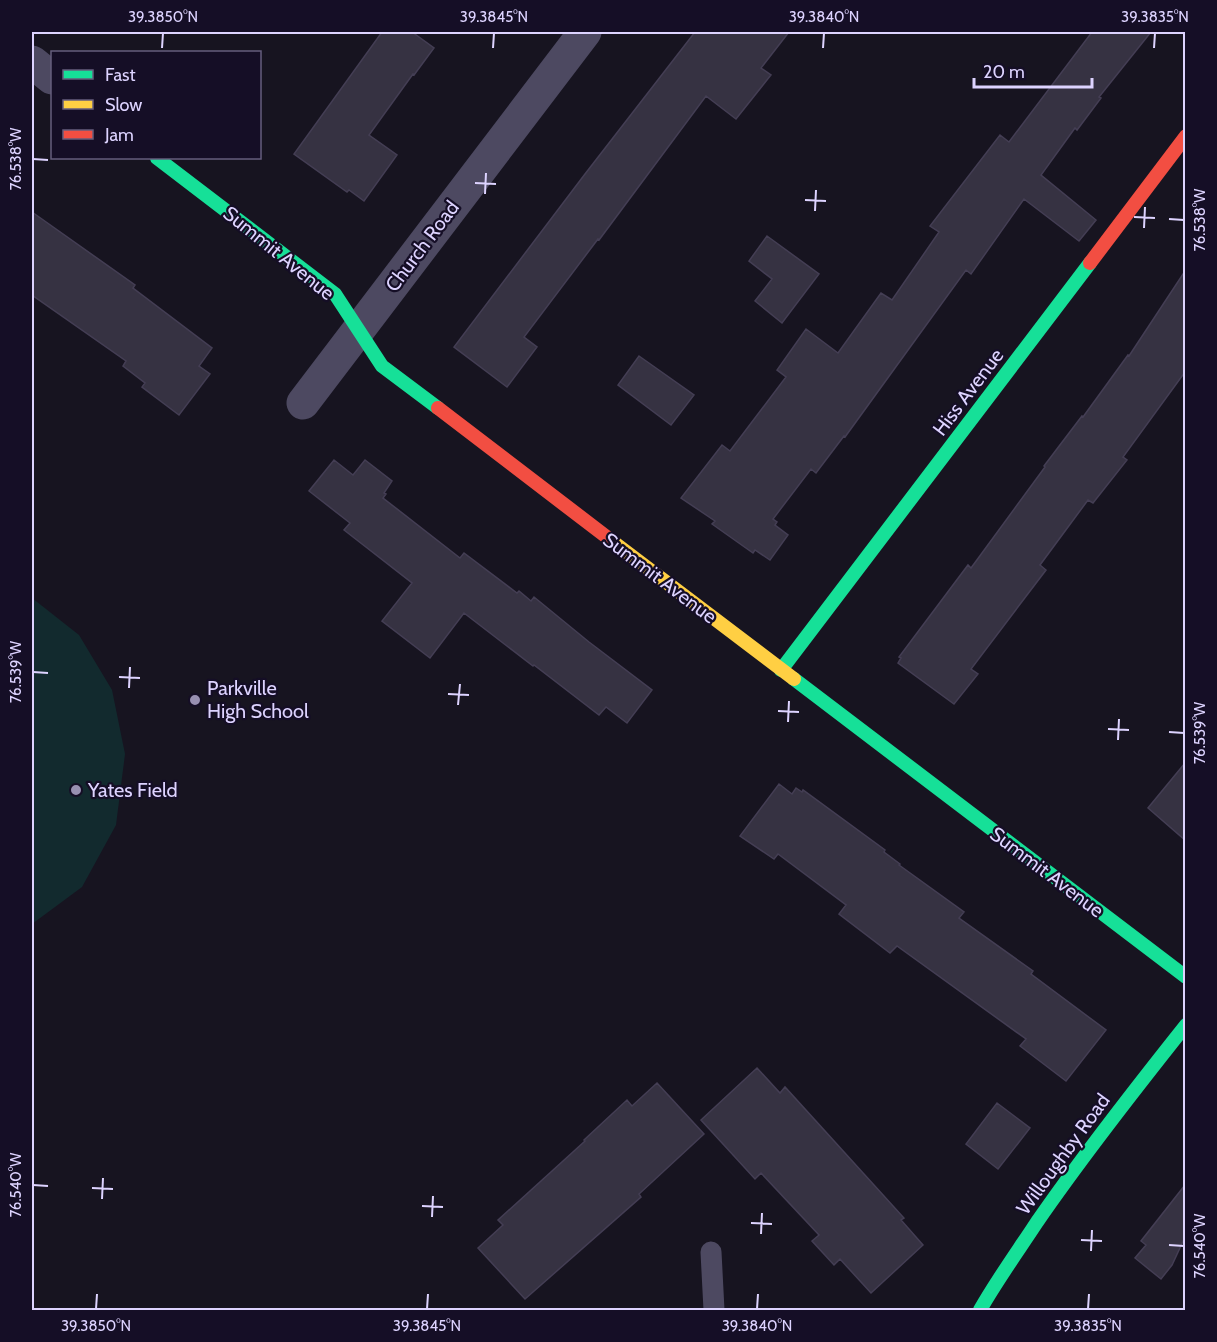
<svg xmlns="http://www.w3.org/2000/svg" width="1217" height="1342" font-family="Cabin,sans-serif">
<style>
.green{fill:#122a2e}
.building{fill:#363242;stroke:#443e54;stroke-width:1.5}
.lines{fill:none;stroke-linecap:round;stroke-linejoin:round}
.lane{stroke:#4d4961;stroke-width:21}
.street{stroke:#4d4961;stroke-width:33}
.fast{stroke:#16e098;stroke-width:14}
.slow{stroke:#ffcf43;stroke-width:14}
.jam{stroke:#f24e42;stroke-width:14}
.ticks{fill:none;stroke:#ddd3ff;stroke-width:2}
.poi-dot{fill:#9890b1;stroke:#150e26;stroke-width:2}
.labels{text-anchor:middle;dominant-baseline:central;stroke-width:4.5;stroke-linejoin:round;paint-order:stroke}
.street-label{font-size:20px;fill:#ddd3ff;stroke:#150e26}
.poi-label{font-size:20px;fill:#ddd3ff;stroke:#150e26;text-anchor:start}
.neatline{fill:none;stroke:#ddd3ff;stroke-width:2}
.ticks-label{font-size:15px;text-anchor:middle;fill:#ddd3ff}
</style>
<rect width="100%" height="100%" fill="#171420"/>
<path class="green" d="M 32,598 L 79,635 L 112,690 L 125,754 L 116,825 L 82,887 L 32,924 Z"/>
<path class="building" d="M 382,32 L 412,32 L 434,48 L 414,75 L 413,74 L 369,135 L 397,155 L 364,201 L 349,190 L 347,192 L 294,154 Z
M 695,32 L 789,32 L 761,68 L 771,75 L 736,119 L 706,96 L 599,240 L 598,239 L 524,337 L 537,347 L 507,387 L 454,347 L 585,174 Z
M 1092,32 L 1151,32 L 1099,97 L 1101,98 L 1077,130 L 1075,128 L 1041,175 L 1096,220 L 1079,241 L 1024,199 L 971,274 L 966,270 L 845,437 L 844,436 L 816,473 L 811,469 L 773,519 L 777,522 L 775,525 L 788,535 L 770,560 L 755,550 L 753,553 L 712,524 L 715,521 L 681,498 L 722,445 L 730,451 L 786,377 L 777,370 L 806,329 L 838,353 L 881,293 L 892,300 L 939,232 L 930,226 L 1000,135 L 1009,142 Z
M 32,212 L 135,285 L 133,288 L 212,348 L 199,366 L 210,374 L 179,415 L 142,387 L 145,383 L 123,366 L 126,361 L 32,295 Z
M 767,236 L 819,274 L 782,323 L 755,301 L 772,279 L 749,261 Z
M 1185,271 L 1185,372 L 1123,457 L 1127,460 L 1093,503 L 1088,500 L 1040,565 L 1046,570 L 971,669 L 978,674 L 954,704 L 898,663 L 901,658 L 899,657 L 968,565 L 971,568 L 1045,467 L 1044,466 L 1082,416 L 1083,417 L 1128,355 L 1129,356 Z
M 639,356 L 694,395 L 671,425 L 618,385 Z
M 334,460 L 353,475 L 365,460 L 392,481 L 384,493 L 386,494 L 383,498 L 460,558 L 464,553 L 517,593 L 519,591 L 531,601 L 534,597 L 589,642 L 652,690 L 627,723 L 606,707 L 599,715 L 534,665 L 533,666 L 464,613 L 430,658 L 382,621 L 412,583 L 344,530 L 350,523 L 309,491 Z
M 1185,763 L 1185,840 L 1148,808 Z
M 779,784 L 792,794 L 796,788 L 802,792 L 803,790 L 885,850 L 884,852 L 900,864 L 899,865 L 964,912 L 959,918 L 1033,971 L 1031,974 L 1106,1030 L 1066,1081 L 1020,1046 L 1026,1039 L 897,946 L 890,953 L 839,914 L 846,905 L 778,854 L 774,859 L 740,836 Z
M 757,1068 L 780,1093 L 785,1087 L 904,1218 L 901,1220 L 923,1245 L 871,1293 L 840,1259 L 834,1265 L 812,1241 L 819,1235 L 761,1173 L 755,1179 L 701,1120 Z
M 657,1083 L 704,1134 L 639,1194 L 641,1197 L 525,1299 L 478,1248 L 503,1225 L 498,1220 L 585,1141 L 584,1140 L 627,1100 L 632,1106 Z
M 997,1103 L 1030,1128 L 998,1169 L 966,1144 Z
M 1185,1185 L 1185,1237 L 1172,1265 L 1161,1279 L 1135,1258 L 1146,1245 L 1141,1241 Z"/>
<g class="lines">
<path class="lane" d="M 711,1252 L 714,1310"/>
<path class="street" d="M 32,62 L 52,78
M 303,403 L 585,32"/>
<path class="fast" d="M 157,158 L 335,294 L 382,366 L 438,408
M 781,670 L 1090,263
M 794,679 L 1186,977
M 980,1310 C 997,1280 1018,1251 1037,1222 C 1084,1154 1135,1089 1186,1025"/>
<path class="slow" d="M 608,538 L 794,679"/>
<path class="jam" d="M 1090,263 L 1186,136
M 438,408 L 608,538"/>
</g>
<path class="ticks" d="M 162,48 L 163,33M 493,48 L 494,33M 823,48 L 824,33M 1154,48 L 1155,33M 33,159 L 48,160M 475,183 L 496,184M 485,194 L 486,173M 805,200 L 826,201M 815,211 L 816,190M 1134,217 L 1155,218M 1169,219 L 1184,220M 1144,228 L 1145,207M 33,672 L 48,673M 119,677 L 140,678M 129,688 L 130,667M 448,694 L 469,695M 458,705 L 460,684M 778,711 L 799,712M 788,722 L 789,701M 1108,729 L 1129,730M 1169,732 L 1184,733M 1118,740 L 1119,719M 33,1185 L 48,1186M 92,1188 L 113,1189M 102,1199 L 103,1178M 422,1206 L 443,1207M 432,1217 L 433,1196M 751,1223 L 772,1224M 761,1234 L 762,1213M 1081,1240 L 1102,1241M 1169,1245 L 1184,1246M 1091,1251 L 1092,1230M 96,1309 L 97,1294M 427,1309 L 428,1294M 757,1309 L 758,1294M 1088,1309 L 1089,1294"/>
<g class="poi-dot">
<circle cx="195" cy="700" r="6"/>
<circle cx="76" cy="790" r="6"/>
</g>
<g class="labels">
<g class="street-label">
<text transform="translate(422 246) rotate(-53)">Church Road</text>
<text transform="translate(279 253) rotate(39)">Summit Avenue</text>
<text transform="translate(968 392) rotate(-53)">Hiss Avenue</text>
<text transform="translate(660 578) rotate(37)">Summit Avenue</text>
<text transform="translate(1047 872) rotate(37)">Summit Avenue</text>
<text transform="translate(1063 1154) rotate(-54)">Willoughby Road</text>
</g>
<g class="poi-label">
<text x="207" y="688">Parkville<tspan x="207" dy="23">High School</tspan></text>
<text x="88" y="790">Yates Field</text>
</g>
</g>
<rect width="1217" height="1342" fill="none" stroke="#150e26" stroke-width="66"/>
<rect x="51" y="51" width="210" height="108" fill="#150e26" stroke="#655d7d" stroke-width="1.5"/>
<rect x="63" y="70" width="30" height="9" fill="#16e098" stroke="#655d7d" stroke-width="1.5"/>
<text x="105" y="81" font-size="18" fill="#ddd3ff">Fast</text>
<rect x="63" y="100" width="30" height="9" fill="#ffcf43" stroke="#655d7d" stroke-width="1.5"/>
<text x="105" y="111" font-size="18" fill="#ddd3ff">Slow</text>
<rect x="63" y="130" width="30" height="9" fill="#f24e42" stroke="#655d7d" stroke-width="1.5"/>
<text x="105" y="141" font-size="18" fill="#ddd3ff">Jam</text>
<path d="M974 78v9h118v-9" fill="none" stroke="#ddd3ff" stroke-width="3"/>
<text x="983" y="78" font-size="18" fill="#ddd3ff" stroke="#150e26" stroke-width="4.5" paint-order="stroke">20 m</text>
<rect x="33" y="33" width="1151" height="1276" class="neatline"/>
<g class="ticks-label">
<text x="163" y="22">39.3850°N</text>
<text x="494" y="22">39.3845°N</text>
<text x="824" y="22">39.3840°N</text>
<text x="1155" y="22">39.3835°N</text>
<text transform="translate(16 159) rotate(-90)" y="5">76.538°W</text>
<text transform="translate(1200 220) rotate(-90)" y="5">76.538°W</text>
<text transform="translate(16 672) rotate(-90)" y="5">76.539°W</text>
<text transform="translate(1200 733) rotate(-90)" y="5">76.539°W</text>
<text transform="translate(16 1185) rotate(-90)" y="5">76.540°W</text>
<text transform="translate(1200 1246) rotate(-90)" y="5">76.540°W</text>
<text x="96" y="1331">39.3850°N</text>
<text x="427" y="1331">39.3845°N</text>
<text x="757" y="1331">39.3840°N</text>
<text x="1088" y="1331">39.3835°N</text>
</g>
</svg>
